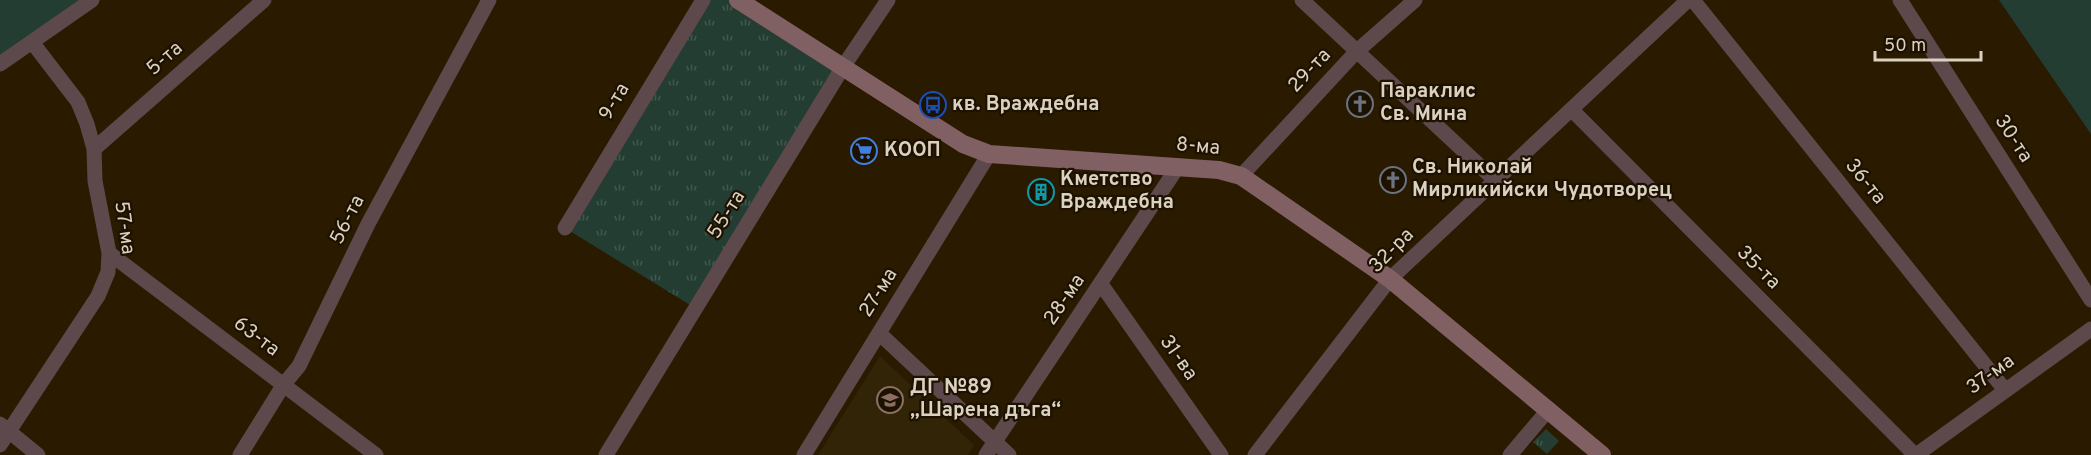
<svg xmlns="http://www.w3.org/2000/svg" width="2091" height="455" font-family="Overpass,sans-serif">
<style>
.built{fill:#312407}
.green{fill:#233d32}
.park{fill:url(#park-tufts)}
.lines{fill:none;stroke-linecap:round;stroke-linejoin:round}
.street{stroke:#5d484b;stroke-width:15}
.secondary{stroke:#816064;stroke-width:18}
.labels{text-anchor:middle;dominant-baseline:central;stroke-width:4.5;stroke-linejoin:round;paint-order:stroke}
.street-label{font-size:20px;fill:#dbd1c0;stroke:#1d1100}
.poi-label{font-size:20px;font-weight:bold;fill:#dbd1c0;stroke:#1d1100;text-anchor:start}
</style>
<defs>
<pattern id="park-tufts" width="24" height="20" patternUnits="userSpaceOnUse" patternTransform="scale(1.5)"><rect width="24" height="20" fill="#233d32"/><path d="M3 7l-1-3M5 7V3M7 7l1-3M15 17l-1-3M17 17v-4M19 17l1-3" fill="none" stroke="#42584e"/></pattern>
</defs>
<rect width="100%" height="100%" fill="#291a00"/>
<path class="built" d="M 880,356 L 974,445 L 968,455 L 818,455 Z"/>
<path class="green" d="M 0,0 L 92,0 L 0,64 Z
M 1999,0 L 2091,0 L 2091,134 Z"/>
<path class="park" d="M 703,0 L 738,0 L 843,67 L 695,308 L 565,228 Z
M 1546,429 L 1559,441 L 1547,454 L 1533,442 Z"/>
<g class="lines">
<path class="street" d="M 1302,0 L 1496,181
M 1693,0 L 2005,390
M 1900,0 L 2091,300
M 0,64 L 92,0
M 1572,110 L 1915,455
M 94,149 L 264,0
M 1241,176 L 1356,52 L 1415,0
M 565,228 L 703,0
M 109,253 L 376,455
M 1101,284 L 1221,455
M 879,333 L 1009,455
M 0,424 L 38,455
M 0,445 L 98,296 L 108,272 L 109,253 L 95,181 L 94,149 L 87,124 L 78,102 L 32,42
M 240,455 L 284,384 L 299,366 L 368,224 L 489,0
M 606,455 L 843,67 L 888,0
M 804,455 L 989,154
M 986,455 L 1177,168
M 1255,455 L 1390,279 L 1688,0
M 1510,455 L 1549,409
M 1916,455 L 2091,329"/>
<path class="secondary" d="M 738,0 L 963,144 L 989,154 L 1219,170 L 1241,176 L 1390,279 L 1602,455"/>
</g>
<defs>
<symbol id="church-ring" viewBox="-11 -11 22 22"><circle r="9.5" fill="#1d1100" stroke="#6b7280" stroke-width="1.5"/><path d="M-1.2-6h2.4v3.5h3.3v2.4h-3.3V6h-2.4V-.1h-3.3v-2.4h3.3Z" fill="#6b7280"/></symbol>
<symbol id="bus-ring" viewBox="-11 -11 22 22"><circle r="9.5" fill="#1d1100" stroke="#1a4fb4" stroke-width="1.5"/><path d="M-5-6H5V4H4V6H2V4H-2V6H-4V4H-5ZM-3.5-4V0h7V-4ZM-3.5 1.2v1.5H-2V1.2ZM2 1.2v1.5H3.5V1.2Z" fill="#1a4fb4"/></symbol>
<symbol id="supermarket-ring" viewBox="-11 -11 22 22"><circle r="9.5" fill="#1d1100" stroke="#3f7fe0" stroke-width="1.5"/><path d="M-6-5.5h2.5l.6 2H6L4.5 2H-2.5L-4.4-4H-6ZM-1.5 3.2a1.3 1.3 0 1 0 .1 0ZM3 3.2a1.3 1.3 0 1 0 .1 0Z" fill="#3f7fe0"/></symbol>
<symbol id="building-ring" viewBox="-11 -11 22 22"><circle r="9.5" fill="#1d1100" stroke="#0f9aa8" stroke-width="1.5"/><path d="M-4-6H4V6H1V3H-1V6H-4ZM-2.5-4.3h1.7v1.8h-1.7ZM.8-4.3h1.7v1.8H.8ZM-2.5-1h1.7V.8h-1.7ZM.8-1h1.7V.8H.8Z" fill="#0f9aa8"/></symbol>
<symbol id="school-ring" viewBox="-11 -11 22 22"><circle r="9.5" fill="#1d1100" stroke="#8d6e63" stroke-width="1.5"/><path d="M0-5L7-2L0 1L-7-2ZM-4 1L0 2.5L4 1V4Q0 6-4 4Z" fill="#8d6e63"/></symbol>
</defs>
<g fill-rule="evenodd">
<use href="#church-ring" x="1345" y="89" width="30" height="30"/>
<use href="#bus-ring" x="918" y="90" width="30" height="30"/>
<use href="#supermarket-ring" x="849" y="136" width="30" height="30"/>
<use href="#church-ring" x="1378" y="165" width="30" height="30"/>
<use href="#building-ring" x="1026" y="177" width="30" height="30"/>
<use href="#school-ring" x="875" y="385" width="30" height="30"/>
</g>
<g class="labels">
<g class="street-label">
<text transform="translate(165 59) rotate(-41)">5-та</text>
<text transform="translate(1310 71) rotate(-47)">29-та</text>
<text transform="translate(615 102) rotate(-59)">9-та</text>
<text transform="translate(2013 139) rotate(57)">30-та</text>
<text transform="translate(1198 147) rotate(5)">8-ма</text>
<text transform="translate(1865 182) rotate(51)">36-та</text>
<text transform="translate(727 215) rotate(-58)">55-та</text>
<text transform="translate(348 220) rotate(-63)">56-та</text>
<text transform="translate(124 228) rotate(82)">57-ма</text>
<text transform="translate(1392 251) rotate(-45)">32-ра</text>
<text transform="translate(1758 268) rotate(45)">35-та</text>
<text transform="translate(879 293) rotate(-58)">27-ма</text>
<text transform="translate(1065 300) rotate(-56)">28-ма</text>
<text transform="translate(256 337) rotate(37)">63-та</text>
<text transform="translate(1178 358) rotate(55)">31-ва</text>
<text transform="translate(1991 375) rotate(-36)">37-ма</text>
</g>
<g class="poi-label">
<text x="1380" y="92">Параклис<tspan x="1380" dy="23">Св. Мина</tspan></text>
<text x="952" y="105">кв. Враждебна</text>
<text x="884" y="151">КООП</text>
<text x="1412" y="168">Св. Николай<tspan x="1412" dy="23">Мирликийски Чудотворец</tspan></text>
<text x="1060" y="180">Кметство<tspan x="1060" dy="23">Враждебна</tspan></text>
<text x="910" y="388">ДГ №89<tspan x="910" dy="23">„Шарена дъга“</tspan></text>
</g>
</g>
<path d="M1875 51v9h106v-9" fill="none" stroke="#dbd1c0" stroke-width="3"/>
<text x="1884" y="51" font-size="18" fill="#dbd1c0" stroke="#1d1100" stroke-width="4.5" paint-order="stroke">50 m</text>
</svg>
